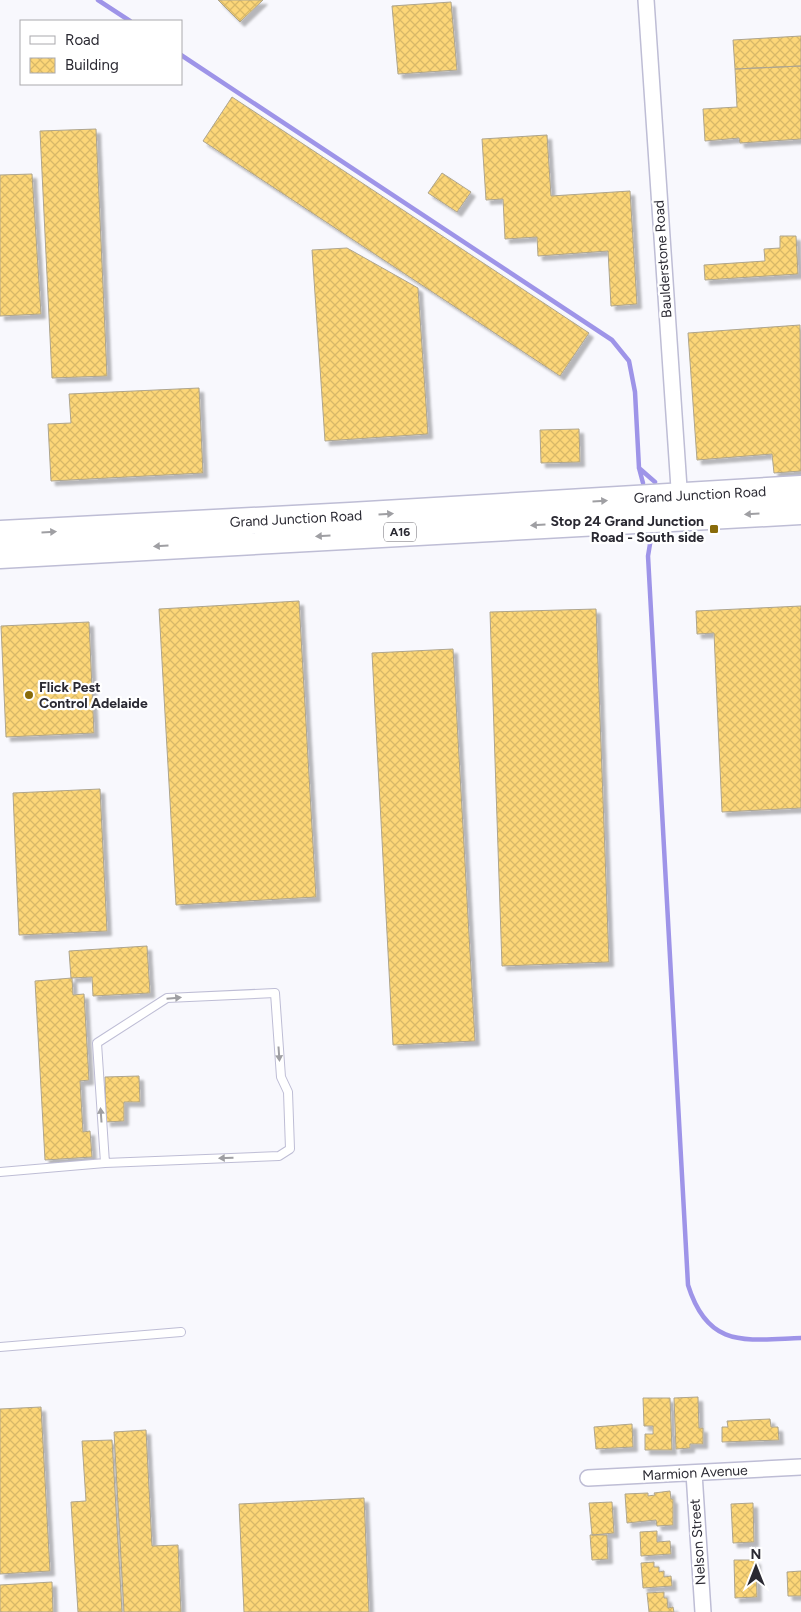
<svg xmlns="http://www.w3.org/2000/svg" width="801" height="1612" font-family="Figtree,sans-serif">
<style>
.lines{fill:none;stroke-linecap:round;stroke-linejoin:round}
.stream{stroke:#9e94e8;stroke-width:4.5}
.building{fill:url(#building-cross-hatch);stroke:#aea58e;filter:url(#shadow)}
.lane-casing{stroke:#bebdd5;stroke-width:10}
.street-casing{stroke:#bebdd5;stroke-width:18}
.highway-casing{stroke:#bebdd5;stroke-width:29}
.lane{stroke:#fff;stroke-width:8}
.street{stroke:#fff;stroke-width:15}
.highway{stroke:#fff;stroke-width:26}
.oneway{fill:#9f9fa3}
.poi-dot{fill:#896b0a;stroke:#fff;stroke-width:2}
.labels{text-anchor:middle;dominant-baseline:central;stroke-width:4.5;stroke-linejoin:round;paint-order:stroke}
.shield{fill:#fff;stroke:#6a6970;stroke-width:1}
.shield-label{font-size:12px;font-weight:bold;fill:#2a2932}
.street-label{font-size:14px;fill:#2a2932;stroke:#fff}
.poi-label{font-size:14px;font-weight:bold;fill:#2a2932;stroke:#fff;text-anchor:end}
</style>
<defs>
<pattern id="building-cross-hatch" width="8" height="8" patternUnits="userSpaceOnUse" patternTransform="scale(1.25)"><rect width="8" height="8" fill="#fcd678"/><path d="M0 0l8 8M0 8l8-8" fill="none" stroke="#d8b868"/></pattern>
<filter id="shadow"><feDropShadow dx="4.5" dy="4.5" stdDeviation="1" flood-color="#0004"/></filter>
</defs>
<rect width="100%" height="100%" fill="#f8f8fd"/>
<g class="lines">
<path class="stream" d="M 98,0 L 130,21
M 181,55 L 612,340 L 629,361 L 635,392 L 639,468 L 643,483
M 639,468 L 655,482
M 651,538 L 648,556 L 688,1285 C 708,1349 745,1340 801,1338"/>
</g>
<path class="building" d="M 218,0 L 263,0 L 240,22 Z
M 451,2 L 457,70 L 398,74 L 392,6 Z
M 801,36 L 801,66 L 735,69 L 733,40 Z
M 801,66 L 801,139 L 740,143 L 739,138 L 705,141 L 703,109 L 737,107 L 735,69 Z
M 232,97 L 589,333 L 560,376 L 203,141 Z
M 96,129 L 107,376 L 52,378 L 40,131 Z
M 547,135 L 551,196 L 630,191 L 637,304 L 611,306 L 608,251 L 538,256 L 537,237 L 505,239 L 503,199 L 486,200 L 482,139 Z
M 442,173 L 471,192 L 457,212 L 428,193 Z
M 32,174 L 41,314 L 0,316 L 0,175 Z
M 780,236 L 796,236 L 798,274 L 705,280 L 704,265 L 765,261 L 764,249 L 780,248 Z
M 347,248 L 418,288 L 428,434 L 325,441 L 312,250 Z
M 800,325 L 801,471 L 774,473 L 772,454 L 697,460 L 688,333 Z
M 199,388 L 203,473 L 51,481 L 48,424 L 71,423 L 69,394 Z
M 579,429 L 580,462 L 541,463 L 540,430 Z
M 299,601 L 316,897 L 176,905 L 159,609 Z
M 801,606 L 801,808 L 722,812 L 714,633 L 697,634 L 696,611 Z
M 596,609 L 609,962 L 502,966 L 490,612 Z
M 89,622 L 94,733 L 6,737 L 1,626 Z
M 453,649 L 475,1041 L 393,1045 L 372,653 Z
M 100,789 L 107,931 L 19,935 L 13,793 Z
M 147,946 L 150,993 L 93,996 L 92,977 L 71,978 L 69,951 Z
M 72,978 L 73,995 L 84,994 L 89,1080 L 80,1081 L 83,1132 L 90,1131 L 92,1157 L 45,1160 L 35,981 Z
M 139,1076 L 140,1102 L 124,1102 L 124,1121 L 106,1122 L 105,1077 Z
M 698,1397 L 699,1428 L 703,1428 L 703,1444 L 690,1444 L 690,1448 L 676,1449 L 674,1398 Z
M 643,1398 L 670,1398 L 672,1450 L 645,1450 L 645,1434 L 653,1434 L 653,1426 L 644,1426 Z
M 41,1407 L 50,1571 L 0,1574 L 0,1409 Z
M 770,1419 L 771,1427 L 778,1427 L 779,1440 L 722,1442 L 722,1427 L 728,1427 L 727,1421 Z
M 632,1424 L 633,1447 L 596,1449 L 594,1427 Z
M 146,1430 L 152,1546 L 178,1545 L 181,1612 L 124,1612 L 114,1432 Z
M 112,1440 L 122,1612 L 78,1612 L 71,1502 L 86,1501 L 82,1441 Z
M 670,1491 L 671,1499 L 673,1499 L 673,1525 L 657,1526 L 656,1520 L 627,1523 L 625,1494 L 648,1493 L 648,1496 L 655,1495 L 654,1493 Z
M 364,1498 L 369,1612 L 244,1612 L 239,1504 Z
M 612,1502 L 614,1533 L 592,1535 L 589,1503 Z
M 753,1503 L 754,1542 L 733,1543 L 731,1504 Z
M 657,1531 L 657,1542 L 670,1541 L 671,1554 L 641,1556 L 640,1532 Z
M 590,1535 L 607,1535 L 608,1559 L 592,1560 Z
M 734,1560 L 756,1560 L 757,1597 L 735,1598 Z
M 654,1562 L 654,1567 L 659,1567 L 659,1572 L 664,1571 L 664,1577 L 671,1576 L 672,1586 L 643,1588 L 641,1563 Z
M 801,1571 L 801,1596 L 788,1596 L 787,1572 Z
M 52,1582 L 53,1612 L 0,1612 L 0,1585 Z
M 664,1592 L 664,1598 L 667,1598 L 668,1608 L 673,1607 L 674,1612 L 649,1612 L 647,1593 Z"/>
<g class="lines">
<defs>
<path id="lane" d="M 0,1172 L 105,1163 L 279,1156 L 290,1149 L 288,1092 L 281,1077 L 275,993 L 167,998 L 97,1043 L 105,1163
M 0,1347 L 181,1332"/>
<path id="street" d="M 646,0 L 680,503
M 694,1473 L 703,1612
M 588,1478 L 801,1467"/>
<path id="highway" d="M 0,534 L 350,516 L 801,489
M 0,555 L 801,511"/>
</defs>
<use href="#lane" class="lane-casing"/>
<use href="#street" class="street-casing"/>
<use href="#highway" class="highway-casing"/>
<use href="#lane" class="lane"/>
<use href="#street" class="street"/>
<use href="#highway" class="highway"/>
</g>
<defs><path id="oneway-solid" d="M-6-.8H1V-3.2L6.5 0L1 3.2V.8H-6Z" transform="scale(1.25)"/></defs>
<g class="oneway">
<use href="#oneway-solid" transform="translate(600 501) rotate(-4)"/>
<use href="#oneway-solid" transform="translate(386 514) rotate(-4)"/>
<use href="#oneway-solid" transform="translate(752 514) rotate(177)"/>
<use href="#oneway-solid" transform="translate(538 525) rotate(177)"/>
<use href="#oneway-solid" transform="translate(49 532) rotate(-3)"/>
<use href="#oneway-solid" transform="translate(323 536) rotate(177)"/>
<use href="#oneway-solid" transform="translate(161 546) rotate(177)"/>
<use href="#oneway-solid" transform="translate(174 998) rotate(-5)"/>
<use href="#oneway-solid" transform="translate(279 1054) rotate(86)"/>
<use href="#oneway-solid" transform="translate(101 1115) rotate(-94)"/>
<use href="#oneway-solid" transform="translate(226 1158) rotate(178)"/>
</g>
<g class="poi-dot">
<rect x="709" y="524" width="10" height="10" rx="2.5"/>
<circle cx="29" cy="695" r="5"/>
</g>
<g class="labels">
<rect class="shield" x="384" y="522.5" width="32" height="19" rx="4"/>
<g class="shield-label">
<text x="400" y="532">A16</text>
</g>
<g class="street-label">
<text transform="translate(663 259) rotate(-94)">Baulderstone Road</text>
<text transform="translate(700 495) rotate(-3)">Grand Junction Road</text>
<text transform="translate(296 519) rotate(-3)">Grand Junction Road</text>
<text transform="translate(695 1473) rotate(-3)">Marmion Avenue</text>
<text transform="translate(698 1542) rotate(-94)">Nelson Street</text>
</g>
<g class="poi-label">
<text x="704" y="521">Stop 24 Grand Junction<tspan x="704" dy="16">Road - South side</tspan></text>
<text x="39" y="687" text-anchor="start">Flick Pest<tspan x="39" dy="16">Control Adelaide</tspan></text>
</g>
</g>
<rect x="20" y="20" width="162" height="65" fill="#ffffff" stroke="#aaa9ad"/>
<rect x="30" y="36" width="25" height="8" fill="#ffffff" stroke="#aaa9ad"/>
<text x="65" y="45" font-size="15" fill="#2a2932">Road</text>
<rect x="30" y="58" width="25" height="15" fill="url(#building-cross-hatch)" stroke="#aaa9ad"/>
<text x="65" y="70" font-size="15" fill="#2a2932">Building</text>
<g transform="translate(756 1567)" stroke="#ffffff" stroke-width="4" paint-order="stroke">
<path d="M0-4L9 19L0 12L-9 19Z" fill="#2a2932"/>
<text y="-8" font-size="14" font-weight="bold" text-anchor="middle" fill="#2a2932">N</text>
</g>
</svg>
